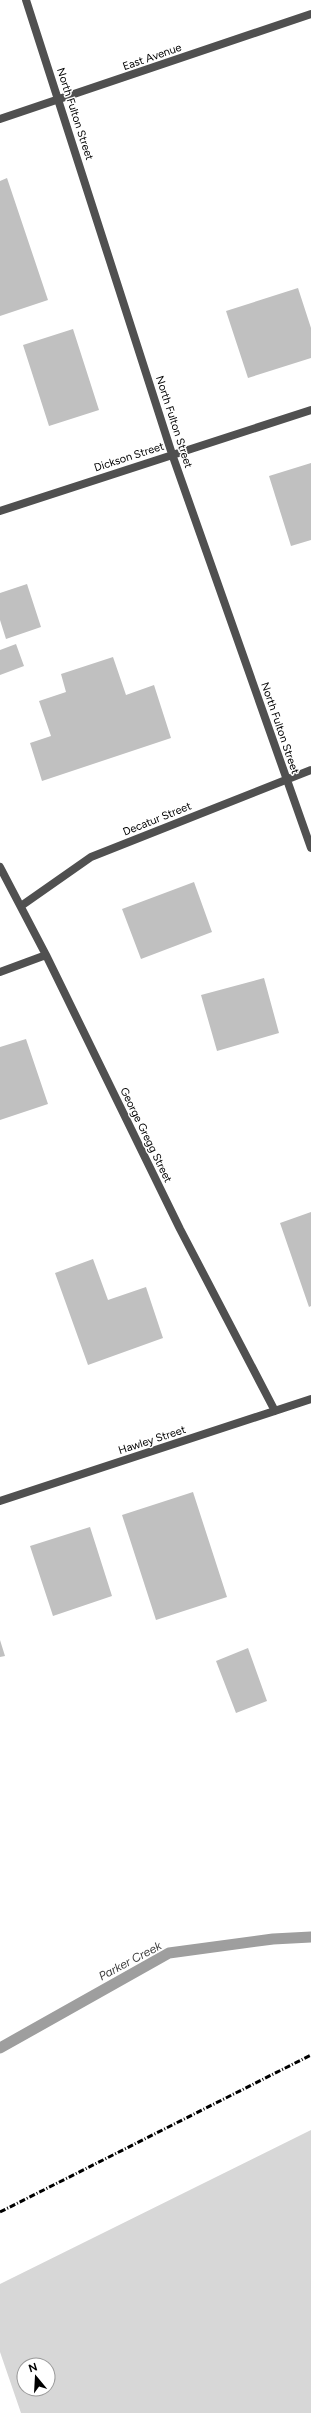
<svg xmlns="http://www.w3.org/2000/svg" width="311" height="2413" font-family="Figtree,sans-serif">
<style>
.green{fill:#d7d7d7;fill-rule:evenodd}
.lines{fill:none;stroke-linecap:round;stroke-linejoin:round}
.stream{stroke:#9e9e9e;stroke-width:11}
.building{fill:#c0c0c0}
.street{stroke:#505050;stroke-width:8}
.rail{stroke:#000;stroke-width:3;stroke-dasharray:6 2 1 2;stroke-linecap:butt}
.labels{text-anchor:middle;dominant-baseline:central;stroke-width:3;stroke-linejoin:round;paint-order:stroke}
.street-label{font-size:11px;fill:#000;stroke:#fff}
.water-label{font-size:12px;font-style:italic;fill:#3f3f3f;stroke:#fff}
</style>
<rect width="100%" height="100%" fill="#fff"/>
<path class="green" d="M 311,2130 L 311,2413 L 21,2413 L 0,2352 L 0,2284 ZM 24,2365 L 48,2365 L 48,2389 L 24,2389 Z"/>
<g class="lines">
<path class="stream" d="M 0,2048 L 169,1953 L 273,1939 L 311,1937"/>
</g>
<path class="building" d="M 7,178 L 48,300 L 0,316 L 0,181 Z
M 298,288 L 311,328 L 311,358 L 248,378 L 226,311 Z
M 73,329 L 99,410 L 49,426 L 23,345 Z
M 311,463 L 311,540 L 291,546 L 269,476 Z
M 27,584 L 41,627 L 6,639 L 0,620 L 0,593 Z
M 16,644 L 24,666 L 0,675 L 0,650 Z
M 113,657 L 126,695 L 154,685 L 171,738 L 42,781 L 30,743 L 51,736 L 39,701 L 66,692 L 61,674 Z
M 194,882 L 212,932 L 141,959 L 122,909 Z
M 264,978 L 279,1033 L 217,1051 L 201,995 Z
M 26,1039 L 48,1104 L 0,1120 L 0,1047 Z
M 311,1212 L 311,1306 L 309,1307 L 280,1223 Z
M 93,1259 L 108,1300 L 146,1287 L 163,1338 L 88,1365 L 55,1273 Z
M 193,1492 L 227,1597 L 156,1620 L 122,1515 Z
M 90,1527 L 112,1596 L 53,1616 L 30,1546 Z
M 0,1640 L 5,1656 L 0,1657 Z
M 248,1648 L 267,1701 L 236,1713 L 216,1661 Z"/>
<g class="lines">
<path class="street" d="M 26,0 L 172,454 L 311,848
M 0,119 L 311,14
M 0,511 L 311,410
M 0,867 L 46,955 L 180,1229 L 275,1411
M 21,906 L 91,857 L 311,770
M 0,972 L 46,955
M 0,1501 L 311,1399"/>
<path class="rail" d="M 0,2212 L 311,2055"/>
</g>
<g class="labels">
<g class="street-label">
<text transform="translate(152 57) rotate(-19)">East Avenue</text>
<text transform="translate(75 114) rotate(72)">North Fulton Street</text>
<text transform="translate(174 422) rotate(72)">North Fulton Street</text>
<text transform="translate(129 457) rotate(-18)">Dickson Street</text>
<text transform="translate(280 728) rotate(71)">North Fulton Street</text>
<text transform="translate(157 819) rotate(-22)">Decatur Street</text>
<text transform="translate(146 1135) rotate(64)">George Gregg Street</text>
<text transform="translate(152 1440) rotate(-18)">Hawley Street</text>
</g>
<g class="water-label">
<text transform="translate(130 1961) rotate(-28)">Parker Creek</text>
</g>
</g>
<g transform="translate(36 2377) rotate(342)"><circle r="19" fill="#ffffff" stroke="#999999"/>
<path d="M0-3L7 15L0 10L-7 15Z" fill="#000000"/>
<text y="-6" font-size="11" font-weight="bold" text-anchor="middle" fill="#000000">N</text>
</g>
</svg>
